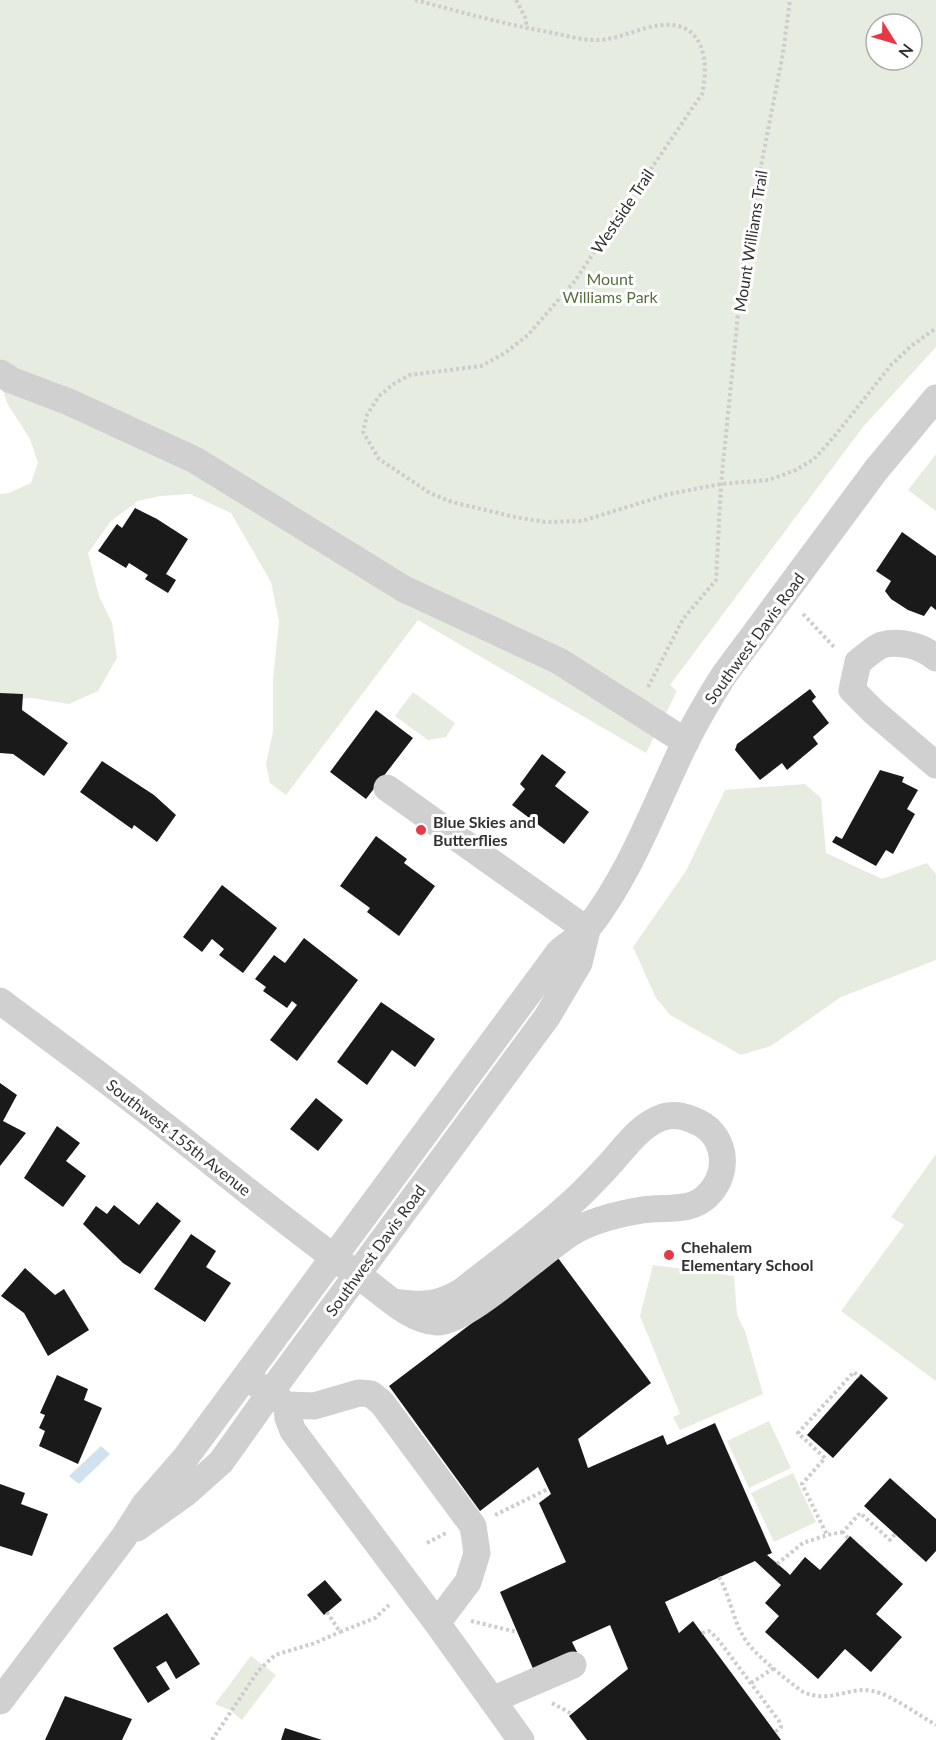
<svg xmlns="http://www.w3.org/2000/svg" width="936" height="1740" font-family="Lato,sans-serif">
<style>
.green{fill:#e6ecdf;fill-rule:evenodd}
.water{fill:#cfe2ee}
.building{fill:#1a1a1a}
.lines{fill:none;stroke-linecap:round;stroke-linejoin:round}
.path{stroke:#cdcdcd;stroke-width:4;stroke-dasharray:3 3;stroke-linecap:butt}
.minor{stroke:#d0d0d0;stroke-width:27}
.poi-dot{fill:#e63946;stroke:#fff;stroke-width:2}
.labels{text-anchor:middle;dominant-baseline:central;stroke-width:6;stroke-linejoin:round;paint-order:stroke}
.street-label{font-size:16px;fill:#333;stroke:#fff}
.park-label{font-size:16px;fill:#56703f;stroke:#fff}
.poi-label{font-size:16px;font-weight:bold;fill:#333;stroke:#fff;text-anchor:start}
</style>
<rect width="100%" height="100%" fill="#fff"/>
<path class="green" d="M 0,0 L 936,0 L 936,347 L 863,427 L 670,685 L 677,691 L 646,753 L 418,620 L 286,795 L 270,783 L 266,764 L 273,732 L 273,680 L 279,621 L 271,582 L 231,513 L 190,494 L 160,496 L 138,501 L 111,521 L 88,553 L 99,596 L 112,623 L 117,658 L 98,691 L 69,704 L 32,698 L 0,700 L 0,494 L 9,493 L 31,483 L 38,463 L 30,439 L 7,403 L 0,379 ZM 876,24 L 912,24 L 912,60 L 876,60 Z
M 936,454 L 936,511 L 908,490 Z
M 413,692 L 455,723 L 446,737 L 428,740 L 395,716 Z
M 805,784 L 821,798 L 826,853 L 882,879 L 927,863 L 936,874 L 936,960 L 841,997 L 771,1046 L 741,1055 L 670,1015 L 656,998 L 633,947 L 686,871 L 725,790 Z
M 936,1154 L 936,1381 L 841,1311 L 904,1225 L 891,1217 Z
M 653,1265 L 734,1276 L 737,1315 L 745,1331 L 763,1394 L 680,1430 L 673,1417 L 680,1414 L 640,1316 Z
M 769,1421 L 791,1468 L 749,1488 L 727,1441 Z
M 793,1473 L 816,1522 L 774,1542 L 751,1493 Z
M 251,1656 L 276,1675 L 242,1720 L 230,1710 L 215,1704 Z"/>
<path class="water" d="M 101,1446 L 110,1454 L 79,1484 L 69,1476 Z"/>
<path class="building" d="M 135,508 L 157,519 L 188,539 L 166,574 L 176,580 L 168,593 L 145,579 L 148,575 L 129,563 L 126,568 L 98,551 L 117,524 L 122,528 Z
M 902,532 L 936,556 L 936,610 L 931,606 L 924,616 L 908,610 L 891,599 L 885,591 L 891,581 L 876,571 Z
M 810,689 L 816,697 L 812,701 L 829,723 L 813,737 L 818,744 L 787,770 L 782,763 L 760,780 L 735,750 L 737,744 Z
M 0,693 L 23,694 L 22,710 L 68,743 L 44,776 L 13,754 L 0,753 Z
M 376,710 L 413,738 L 366,799 L 330,772 Z
M 542,754 L 566,772 L 555,786 L 589,812 L 564,844 L 512,805 L 525,789 L 520,784 Z
M 102,761 L 154,795 L 176,815 L 157,842 L 134,825 L 132,829 L 80,792 Z
M 880,770 L 904,777 L 902,782 L 918,790 L 907,809 L 915,814 L 893,854 L 886,850 L 876,866 L 832,842 L 836,836 L 842,839 Z
M 376,836 L 407,859 L 404,863 L 435,886 L 399,936 L 367,912 L 370,908 L 340,886 Z
M 222,885 L 277,928 L 243,973 L 219,955 L 224,949 L 212,939 L 202,952 L 183,937 Z
M 304,938 L 358,980 L 297,1061 L 270,1040 L 297,1005 L 292,1001 L 287,1008 L 263,991 L 266,987 L 255,979 L 274,955 L 285,963 Z
M 381,1002 L 435,1039 L 415,1067 L 392,1050 L 367,1085 L 337,1062 Z
M 0,1083 L 17,1095 L 3,1121 L 26,1133 L 0,1166 Z
M 316,1098 L 343,1120 L 318,1151 L 290,1129 Z
M 57,1126 L 80,1143 L 66,1161 L 86,1176 L 63,1207 L 24,1178 Z
M 157,1202 L 181,1221 L 140,1274 L 123,1263 L 83,1224 L 96,1206 L 107,1214 L 114,1205 L 139,1225 Z
M 191,1234 L 216,1251 L 206,1267 L 231,1283 L 205,1322 L 154,1289 Z
M 558,1258 L 651,1383 L 578,1439 L 588,1468 L 663,1435 L 667,1445 L 715,1423 L 772,1553 L 767,1555 L 787,1572 L 790,1575 L 805,1557 L 820,1570 L 850,1536 L 903,1584 L 876,1614 L 902,1637 L 871,1672 L 845,1649 L 818,1679 L 765,1632 L 779,1616 L 765,1603 L 781,1585 L 755,1561 L 665,1602 L 679,1633 L 693,1621 L 781,1740 L 587,1740 L 569,1716 L 628,1669 L 610,1625 L 572,1642 L 577,1652 L 534,1671 L 500,1592 L 566,1562 L 539,1503 L 551,1494 L 538,1467 L 480,1511 L 389,1386 Z
M 25,1268 L 55,1295 L 64,1289 L 89,1330 L 48,1356 L 24,1313 L 1,1296 Z
M 861,1374 L 888,1398 L 833,1458 L 807,1435 Z
M 57,1375 L 88,1389 L 84,1400 L 102,1408 L 78,1464 L 39,1446 L 45,1431 L 39,1428 L 45,1415 L 40,1413 Z
M 890,1478 L 936,1519 L 936,1551 L 926,1562 L 864,1506 Z
M 0,1484 L 25,1493 L 21,1504 L 48,1514 L 32,1556 L 0,1546 Z
M 325,1580 L 342,1600 L 324,1615 L 307,1595 Z
M 167,1613 L 200,1664 L 176,1679 L 166,1661 L 156,1667 L 170,1689 L 148,1703 L 113,1648 Z
M 65,1696 L 132,1719 L 122,1740 L 45,1740 Z
M 285,1728 L 322,1740 L 281,1740 Z"/>
<g class="lines">
<path class="path" d="M 415,0 C 461,12 507,25 554,33 C 567,36 581,40 595,40 C 623,41 657,16 684,28 C 708,39 707,73 702,94 L 574,282 L 528,335 L 505,353 L 481,366 L 410,375 L 395,383 L 379,396 L 367,415 L 363,432 L 379,459 L 430,493 L 452,502 L 515,517 L 545,522 L 582,521 L 669,494 L 721,484 L 769,480 L 796,470 L 814,459 L 833,438 L 892,364 L 910,347 L 936,328
M 516,0 L 525,17 L 527,29
M 803,614 L 835,648
M 648,687 L 683,619 L 716,580 L 721,484 L 744,254 L 783,53 L 790,0
M 495,1515 L 548,1489
M 843,1532 L 827,1535 L 802,1484 L 825,1458 L 798,1433 L 854,1372 L 859,1377
M 848,1538 L 843,1532 L 860,1513 L 890,1540 L 895,1534
M 427,1543 L 446,1533
M 777,1564 L 803,1543 L 827,1535
M 719,1577 C 730,1596 732,1616 742,1634 C 750,1652 787,1680 803,1692 C 832,1704 848,1686 873,1691 C 890,1694 920,1716 936,1725
M 327,1612 L 340,1632 L 375,1618 L 389,1605
M 471,1621 L 517,1632
M 702,1633 L 709,1631 L 717,1638 L 779,1721 L 781,1727 L 775,1732
M 751,1683 L 774,1668
M 552,1703 L 572,1714
M 212,1740 L 258,1671 L 275,1655 L 315,1643 L 340,1632"/>
<path class="minor" d="M 0,373 L 11,380 L 69,402 L 195,460 L 404,589 L 559,661 L 686,742
M 936,658 C 922,646 900,640 882,645 C 874,648 865,657 858,662 L 852,690 L 874,712 L 936,765
M 387,788 L 587,930
M 0,1001 C 48,1037 98,1073 145,1110 C 217,1166 288,1225 363,1279 C 384,1294 410,1321 437,1322 C 466,1323 542,1251 571,1233 C 592,1220 618,1214 642,1210 C 664,1206 690,1213 707,1196 C 732,1172 726,1132 693,1120 C 684,1116 673,1114 663,1117 C 639,1125 624,1149 608,1166 C 595,1180 582,1194 568,1206 C 534,1237 496,1264 461,1292 C 437,1306 422,1306 395,1302
M 255,1383 L 287,1405 L 314,1406 L 359,1393 L 371,1394 L 382,1403 L 473,1526 L 477,1553 L 468,1582 L 437,1623
M 287,1405 L 288,1418 L 293,1431 L 437,1623 L 521,1740
M 137,1528 L 186,1493 L 221,1462 L 270,1393 L 547,1017 L 579,963 L 587,930
M 492,1700 L 573,1665
M 0,1701 L 124,1537 L 145,1504 L 186,1457 L 559,952 C 568,944 580,937 588,928 C 631,873 655,805 685,743 C 697,719 710,697 724,675 L 876,470 L 936,398"/>
</g>
<g class="poi-dot">
<circle cx="421" cy="830" r="6"/>
<circle cx="669" cy="1255" r="6"/>
</g>
<g class="labels">
<g class="street-label">
<text transform="translate(622 211) rotate(-56)">Westside Trail</text>
<text transform="translate(750 241) rotate(-81)">Mount Williams Trail</text>
<text transform="translate(754 638) rotate(-54)">Southwest Davis Road</text>
<text transform="translate(179 1137) rotate(38)">Southwest 155th Avenue</text>
<text transform="translate(375 1250) rotate(-54)">Southwest Davis Road</text>
</g>
<g class="park-label">
<text x="610" y="278">Mount<tspan x="610" dy="18">Williams Park</tspan></text>
</g>
<g class="poi-label">
<text x="433" y="821">Blue Skies and<tspan x="433" dy="18">Butterflies</tspan></text>
<text x="681" y="1246">Chehalem<tspan x="681" dy="18">Elementary School</tspan></text>
</g>
</g>
<g transform="translate(894 42) rotate(127)"><circle r="28" fill="#ffffff" stroke="#adadad" stroke-width="1.5"/>
<path d="M0-4.5L10 22L0 15L-10 22Z" fill="#e63946"/>
<text y="-9" font-size="16" font-weight="bold" text-anchor="middle" fill="#333333">N</text>
</g>
</svg>
